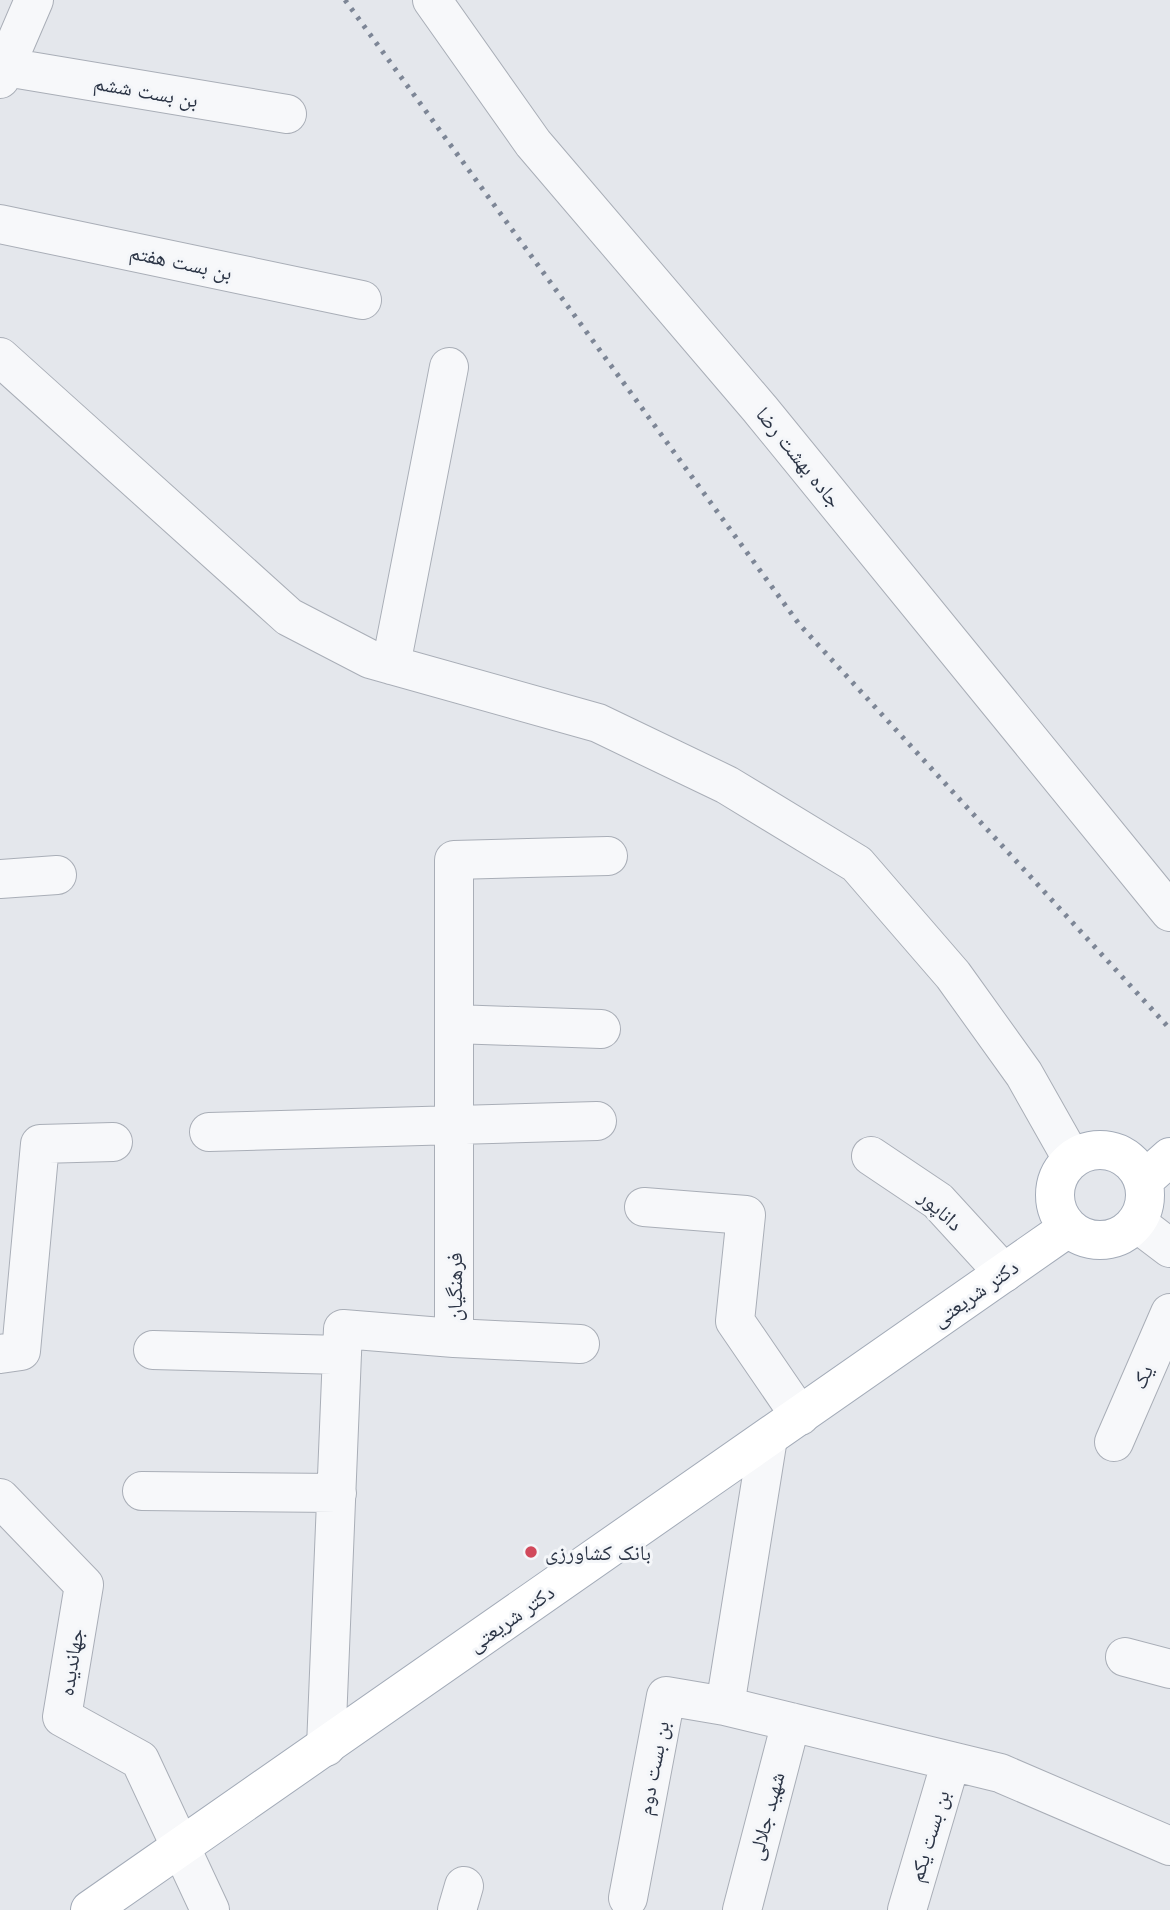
<svg xmlns="http://www.w3.org/2000/svg" width="1170" height="1910" font-family="Arial,'Noto Naskh Arabic',sans-serif">
<style>
.lines{fill:none;stroke-linecap:round;stroke-linejoin:round}
.minor-casing{stroke:#a9aeb7;stroke-width:40}
.major-casing{stroke:#a3abb8;stroke-width:40}
.minor{stroke:#f7f8fa;stroke-width:38}
.major{stroke:#fff;stroke-width:38}
.rail{stroke:#7d8696;stroke-width:5;stroke-dasharray:3.5 7;stroke-linecap:butt}
.poi-dot{fill:#d1495b;stroke:#f4f6f9;stroke-width:2.5}
.labels{text-anchor:middle;dominant-baseline:central;stroke-width:6;stroke-linejoin:round;paint-order:stroke}
.street-label{font-size:21px;fill:#2b3445;stroke:#f4f6f9}
.poi-label{font-size:21px;fill:#2b3445;stroke:#f4f6f9;text-anchor:start}
</style>
<rect width="100%" height="100%" fill="#e4e7ec"/>
<g class="lines">
<defs>
<path id="minor" d="M 432,0 L 533,143 L 760,409 L 1170,912
M 6,67 L 287,114
M 0,79 L 34,0
M 0,224 L 362,300
M 0,357 L 289,617 L 370,659 L 598,723 L 727,785 L 857,864 L 953,975 L 1024,1074 L 1072,1159
M 391,665 L 449,367
M 0,879 L 57,875
M 454,1024 L 601,1029
M 209,1132 L 597,1121
M 871,1156 L 938,1201 L 1004,1273
M 644,1207 L 746,1215 L 735,1321 L 800,1416
M 1137,1223 L 1170,1248
M 454,1338 L 580,1344
M 153,1350 L 342,1355
M 0,1354 L 21,1351 L 40,1144 L 113,1142
M 768,1438 L 725,1706 L 1000,1773 L 1170,1846
M 1114,1442 L 1170,1313
M 142,1491 L 337,1493
M 0,1498 L 84,1585 L 62,1717 L 140,1760 L 210,1910
M 1125,1657 L 1170,1669
M 326,1747 L 343,1329 L 454,1338 L 454,860 L 608,856
M 628,1898 L 666,1696 L 725,1706
M 457,1910 L 464,1886
M 742,1910 L 791,1722
M 907,1910 L 951,1761"/>
<path id="major" d="M1055 1195a45 45 0 1 1 90 0a45 45 0 1 1-90 0Z
M 1143,1181 L 1170,1157
M 90,1910 L 1068,1228"/>
</defs>
<use href="#minor" class="minor-casing"/>
<use href="#major" class="major-casing"/>
<use href="#minor" class="minor"/>
<use href="#major" class="major"/>
<path class="rail" d="M 345,0 L 799,624 L 1170,1029"/>
</g>
<circle class="poi-dot" cx="531" cy="1552" r="7"/>
<g class="labels">
<g class="street-label">
<text transform="translate(146 91) rotate(10)">بن بست ششم</text>
<text transform="translate(181 262) rotate(12)">بن بست هفتم</text>
<text transform="translate(799 457) rotate(51)">جاده بهشت رضا</text>
<text transform="translate(941 1210) rotate(42)">داناپور</text>
<text transform="translate(454 1287) rotate(-90)">فرهنگیان</text>
<text transform="translate(975 1293) rotate(-35)">دکتر شریعتی</text>
<text transform="translate(1142 1377) rotate(-67)">یک</text>
<text transform="translate(511 1618) rotate(-35)">دکتر شریعتی</text>
<text transform="translate(71 1662) rotate(-81)">جهاندیده</text>
<text transform="translate(653 1768) rotate(-79)">بن بست دوم</text>
<text transform="translate(766 1816) rotate(-75)">شهید جلالی</text>
<text transform="translate(929 1836) rotate(-73)">بن بست یکم</text>
</g>
<g class="poi-label">
<text x="545" y="1552">بانک کشاورزی</text>
</g>
</g>
</svg>
